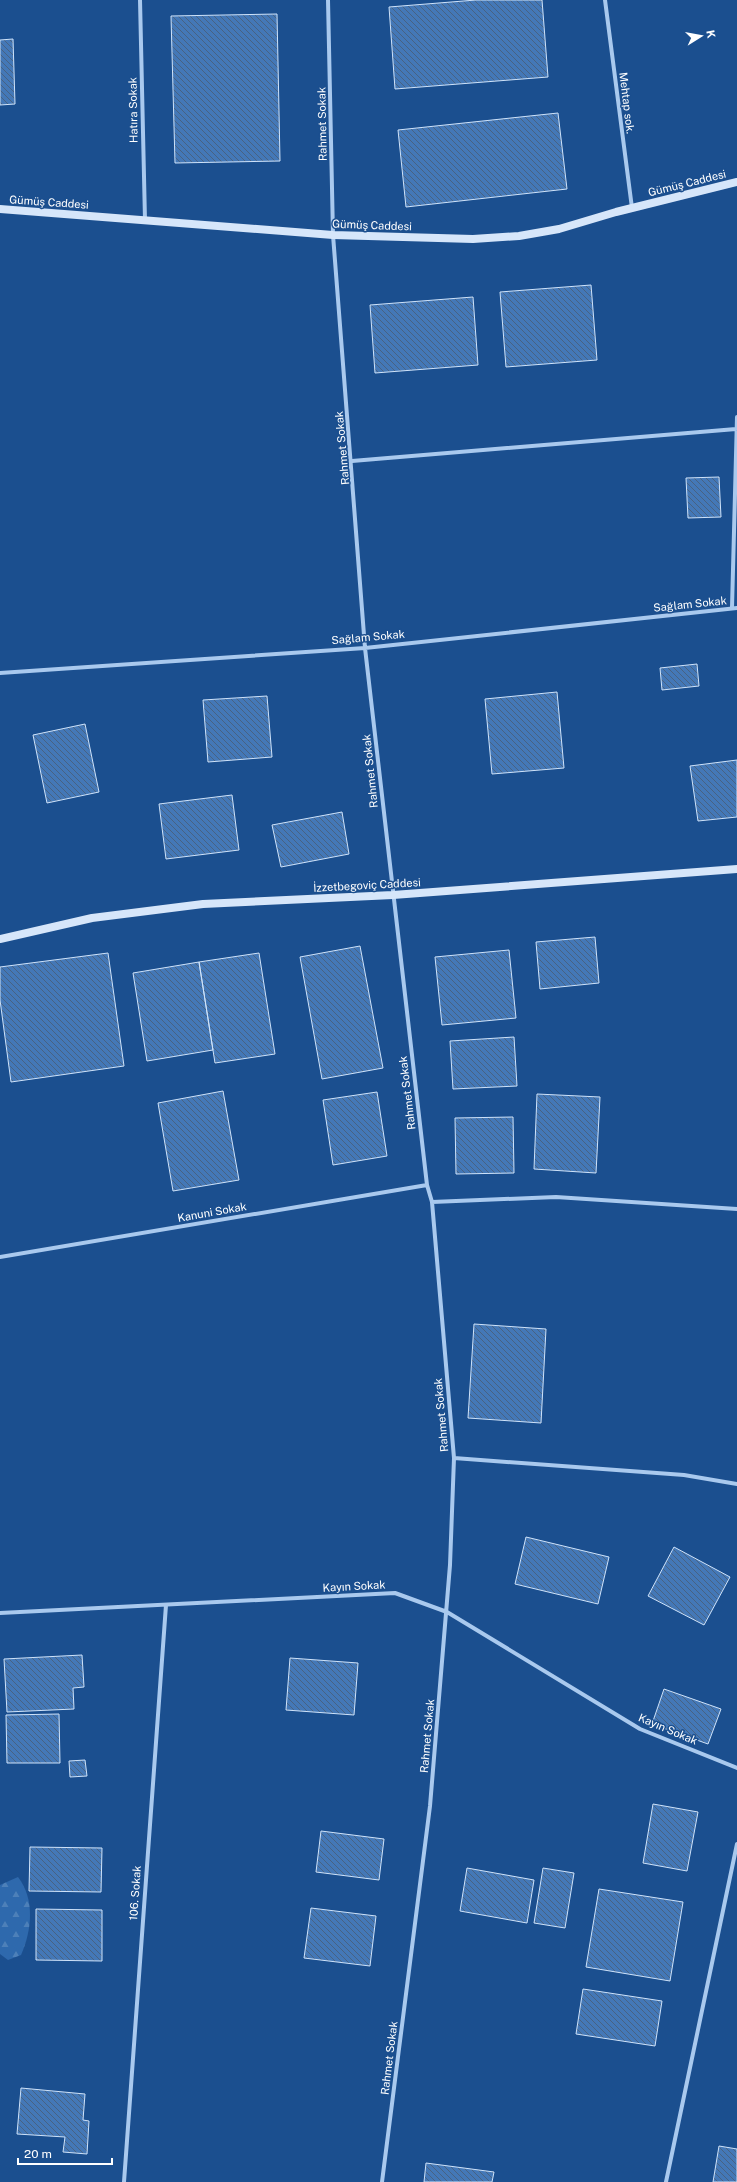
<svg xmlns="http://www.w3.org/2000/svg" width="737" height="2182" font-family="'Public Sans',sans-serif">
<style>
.forest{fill:url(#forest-firs)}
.building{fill:url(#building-back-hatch);stroke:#cfe3fa}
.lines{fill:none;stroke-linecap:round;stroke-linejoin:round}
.street{stroke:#a9c9ee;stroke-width:4}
.secondary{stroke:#d6e6fa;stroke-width:8}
.labels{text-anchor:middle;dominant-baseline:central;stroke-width:3;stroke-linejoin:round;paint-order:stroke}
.street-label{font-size:11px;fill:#fff;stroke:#1b4f8f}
</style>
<defs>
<pattern id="forest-firs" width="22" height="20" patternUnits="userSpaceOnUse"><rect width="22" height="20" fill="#2e69ad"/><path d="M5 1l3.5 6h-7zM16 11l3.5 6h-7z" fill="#4d80b9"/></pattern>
<pattern id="building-back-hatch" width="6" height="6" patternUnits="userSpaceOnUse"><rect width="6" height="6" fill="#4478b7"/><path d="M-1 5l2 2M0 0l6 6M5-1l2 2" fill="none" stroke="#486282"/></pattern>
</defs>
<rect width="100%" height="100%" fill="#1b4f8f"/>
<path class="forest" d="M 18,1877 C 35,1899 32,1930 21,1955 L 8,1960 L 0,1954 L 0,1885 Z"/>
<path class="building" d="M 476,0 L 542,0 L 548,77 L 395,89 L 389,7 Z
M 277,14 L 280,161 L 175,163 L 171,16 Z
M 13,39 L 15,104 L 0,105 L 0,40 Z
M 558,113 L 567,189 L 406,207 L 398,130 Z
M 591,285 L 597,360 L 506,367 L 500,292 Z
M 473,297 L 478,365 L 375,373 L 370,305 Z
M 719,477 L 721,517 L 688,518 L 686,478 Z
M 697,664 L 699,686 L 662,690 L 660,668 Z
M 557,692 L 564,768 L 492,774 L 485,699 Z
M 267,696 L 272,757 L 208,762 L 203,700 Z
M 85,724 L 99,792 L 47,803 L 33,735 Z
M 737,760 L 737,817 L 698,821 L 690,766 Z
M 232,795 L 239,850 L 166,859 L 159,804 Z
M 342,812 L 349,854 L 281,867 L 272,825 Z
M 595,937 L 599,983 L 540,989 L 536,942 Z
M 360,946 L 383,1068 L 322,1079 L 300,957 Z
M 509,950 L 516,1018 L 442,1025 L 435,957 Z
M 108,953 L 124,1066 L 11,1082 L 0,1000 L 0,967 Z
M 259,953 L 275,1054 L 215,1063 L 199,962 Z
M 199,962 L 213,1050 L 147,1061 L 133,973 Z
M 514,1037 L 517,1086 L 453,1089 L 450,1041 Z
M 223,1091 L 239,1180 L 173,1191 L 158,1103 Z
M 377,1092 L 387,1156 L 333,1165 L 323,1100 Z
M 537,1094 L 600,1097 L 596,1173 L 534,1169 Z
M 513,1117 L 514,1173 L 456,1174 L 455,1118 Z
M 474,1324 L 546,1329 L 541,1423 L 468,1418 Z
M 526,1537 L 609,1557 L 598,1604 L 515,1584 Z
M 674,1547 L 730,1577 L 704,1625 L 648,1596 Z
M 82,1655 L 84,1687 L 73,1688 L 74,1709 L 7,1712 L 4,1659 Z
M 290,1658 L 358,1663 L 354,1715 L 286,1710 Z
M 664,1689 L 721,1709 L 708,1744 L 652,1724 Z
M 59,1714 L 60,1763 L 7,1763 L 6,1715 Z
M 85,1760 L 87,1776 L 70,1777 L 69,1761 Z
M 653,1804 L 698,1812 L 687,1871 L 643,1863 Z
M 321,1831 L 384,1839 L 379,1880 L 316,1872 Z
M 30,1847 L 102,1848 L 101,1892 L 29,1891 Z
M 467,1868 L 534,1880 L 527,1923 L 460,1911 Z
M 543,1868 L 574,1873 L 565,1928 L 534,1923 Z
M 599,1889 L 683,1902 L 670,1981 L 586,1967 Z
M 311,1908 L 376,1916 L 370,1966 L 304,1958 Z
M 36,1909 L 102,1910 L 102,1961 L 36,1960 Z
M 583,1989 L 662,2001 L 655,2046 L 576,2034 Z
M 21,2088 L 85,2094 L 83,2120 L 89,2121 L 87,2154 L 63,2152 L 65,2137 L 17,2134 Z
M 719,2146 L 737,2149 L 737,2182 L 713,2182 Z
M 426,2163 L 494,2172 L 492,2182 L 424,2182 Z"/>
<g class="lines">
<path class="street" d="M 140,0 L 145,220
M 328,0 L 333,235 L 365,648 L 427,1185 L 432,1202 L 454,1458 L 450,1565 L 430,1806 L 382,2182
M 605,0 L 632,208
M 352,461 L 736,429
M 732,608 L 737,417
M 0,673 L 365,648 L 737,608
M 432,1202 L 556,1197 L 737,1209
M 0,1257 L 427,1185
M 454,1458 L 684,1475 L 737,1484
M 0,1613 L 395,1593 L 447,1612 L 640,1729 L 737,1768
M 124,2182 L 166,1605
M 666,2182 L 737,1844"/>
<path class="secondary" d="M 0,209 L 333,235 L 473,239 L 519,236 L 559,229 L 616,212 L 737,182
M 0,939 L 92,918 L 203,904 L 393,895 L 737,869"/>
</g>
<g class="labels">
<g class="street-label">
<text transform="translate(627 103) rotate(83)">Mehtap sok.</text>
<text transform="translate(133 110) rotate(-91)">Hatıra Sokak</text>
<text transform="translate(322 124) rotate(-91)">Rahmet Sokak</text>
<text transform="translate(687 183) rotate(-14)">Gümüş Caddesi</text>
<text transform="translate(49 202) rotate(4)">Gümüş Caddesi</text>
<text transform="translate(372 225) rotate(2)">Gümüş Caddesi</text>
<text transform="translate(342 448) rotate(-95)">Rahmet Sokak</text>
<text transform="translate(690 604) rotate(-6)">Sağlam Sokak</text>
<text transform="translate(368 637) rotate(-5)">Sağlam Sokak</text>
<text transform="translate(370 771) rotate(-96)">Rahmet Sokak</text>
<text transform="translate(367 885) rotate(-3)">İzzetbegoviç Caddesi</text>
<text transform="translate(407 1093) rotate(-97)">Rahmet Sokak</text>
<text transform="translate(212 1212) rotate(-10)">Kanuni Sokak</text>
<text transform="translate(441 1415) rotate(-95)">Rahmet Sokak</text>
<text transform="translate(354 1586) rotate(-3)">Kayın Sokak</text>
<text transform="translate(668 1729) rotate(23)">Kayın Sokak</text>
<text transform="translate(427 1736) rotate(-85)">Rahmet Sokak</text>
<text transform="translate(135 1893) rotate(-86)">106. Sokak</text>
<text transform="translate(389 2058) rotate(-83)">Rahmet Sokak</text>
</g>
</g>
<g transform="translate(701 36) rotate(79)" stroke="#1b4f8f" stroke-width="3" paint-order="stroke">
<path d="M0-3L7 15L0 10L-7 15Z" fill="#ffffff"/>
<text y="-6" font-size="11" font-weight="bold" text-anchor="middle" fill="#ffffff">K</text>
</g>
<path d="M18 2158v6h94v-6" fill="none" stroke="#ffffff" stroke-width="2"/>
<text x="24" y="2158" font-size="12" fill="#ffffff" stroke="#1b4f8f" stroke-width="3" paint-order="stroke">20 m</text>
</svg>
